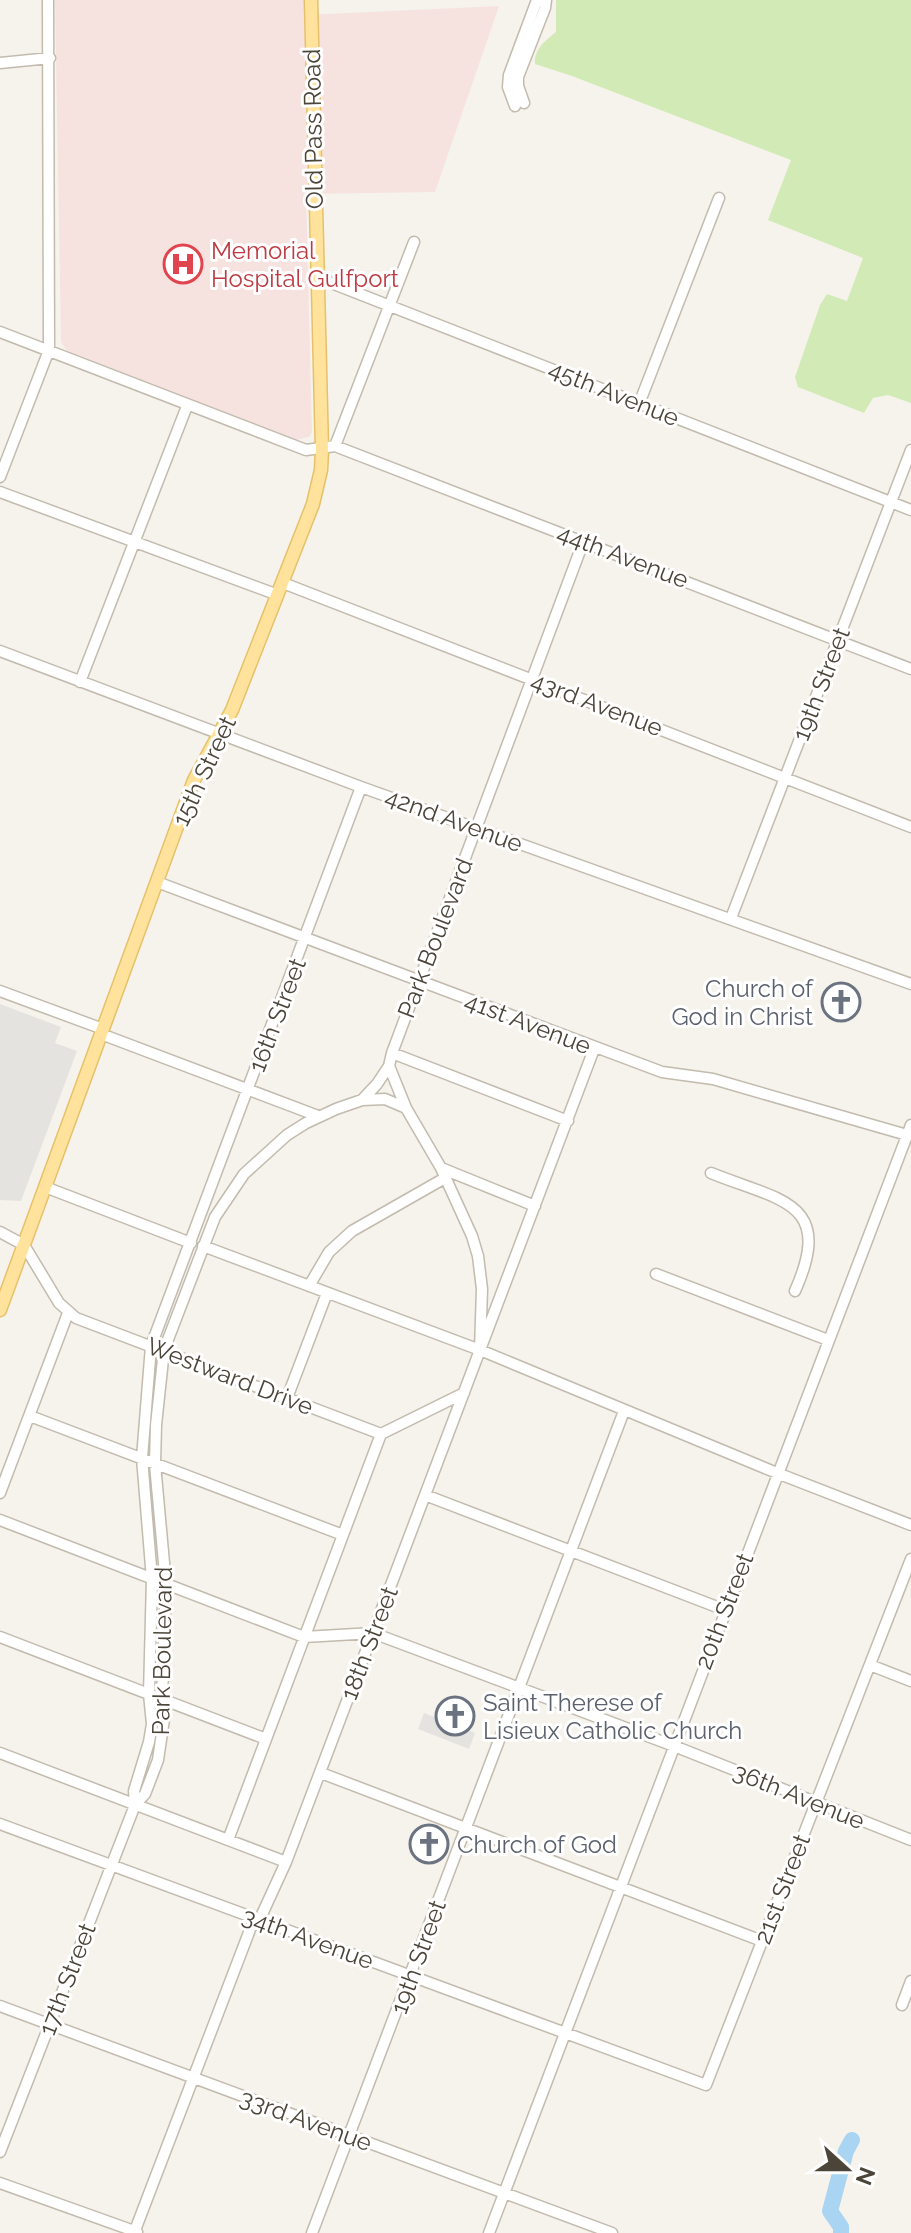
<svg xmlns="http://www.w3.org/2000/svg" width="911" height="2233" font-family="Raleway,sans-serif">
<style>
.medical{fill:#f6e3e0}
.green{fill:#d2eab5}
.parking{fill:#e5e3e0}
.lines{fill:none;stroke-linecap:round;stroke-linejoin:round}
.river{stroke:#a9d4f2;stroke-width:16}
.minor-casing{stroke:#c2bbae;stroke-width:13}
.major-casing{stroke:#e6c16a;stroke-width:15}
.minor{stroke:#fff;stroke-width:10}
.major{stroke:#ffe39c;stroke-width:12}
.labels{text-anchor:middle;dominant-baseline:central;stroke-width:6;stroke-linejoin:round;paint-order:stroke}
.street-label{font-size:24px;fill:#4b4439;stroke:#fff}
.health-label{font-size:24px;fill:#be3a42;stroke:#fff;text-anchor:start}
.worship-label{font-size:24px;fill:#5b616d;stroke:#fff;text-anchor:start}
</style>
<rect width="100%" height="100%" fill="#f6f3ec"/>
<path class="medical" d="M 55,0 L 305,0 L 306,15 L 499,6 L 435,192 L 306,194 L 312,432 L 309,437 L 296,440 L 67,351 L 61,342 Z"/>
<path class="green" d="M 556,0 L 911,0 L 911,403 L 888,395 L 873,398 L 864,413 L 798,387 L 795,377 L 820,305 L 827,294 L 847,301 L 863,258 L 768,220 L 791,160 L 572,76 L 535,64 C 534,49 545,41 556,32 Z"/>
<path class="parking" d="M 0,1004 L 61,1027 L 55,1043 L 77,1051 L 21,1201 L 0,1200 Z
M 424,1713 L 475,1733 L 469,1749 L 418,1729 Z"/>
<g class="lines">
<path class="river" d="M 841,2233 L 841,2227 L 830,2211 L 846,2151 L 852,2140"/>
<defs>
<path id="minor" d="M 0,63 L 50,58
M 524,103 L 518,86 L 518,77 L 545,8 L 546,0
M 515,106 L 508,87 L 509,75 L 537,0
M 316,277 L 911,510
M 0,332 L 306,450 L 335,446 L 414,242
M 639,404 L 719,198
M 335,446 L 911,669
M 0,477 L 49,350 L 48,0
M 0,492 L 278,595
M 283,583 L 911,827
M 0,651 L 361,787 L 911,984
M 80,682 L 187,406
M 157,882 L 662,1072 L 713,1079 L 907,1135
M 731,918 L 911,450
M 0,991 L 103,1029
M 101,1034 L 318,1116
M 392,1053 L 568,1121
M 362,1100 L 377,1084 L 389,1066
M 406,1108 L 389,1066 L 392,1053 L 584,540
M 441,1168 L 535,1206
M 711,1173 C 780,1201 835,1201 795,1291
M 45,1187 L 191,1243
M 0,1232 L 24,1245 L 59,1303 L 76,1318 L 381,1434 L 464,1393
M 203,1246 L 480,1350 L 777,1473 L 911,1525
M 656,1274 L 828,1340
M 309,1286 L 329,1252 L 352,1231 L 445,1178
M 287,1398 L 327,1293
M 30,1416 L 343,1535
M 0,1493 L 68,1313
M 425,1495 L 725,1610
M 0,1520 L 304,1637 L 373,1633 L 674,1746 L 911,1840
M 0,1637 L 266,1739
M 870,1665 L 911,1681
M 0,1753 L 286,1862
M 321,1773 L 762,1941
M 135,1805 L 134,1791 L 149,1742 L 152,1724 L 149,1694 L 152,1579 L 142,1458 L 151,1346 L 361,787
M 0,1824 L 706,2085 L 911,1559
M 228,1840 L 381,1434
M 902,2005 L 911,1981
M 0,2006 L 612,2233
M 0,2152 L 135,1805 L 145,1794 L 158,1760 L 164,1719 L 162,1699 L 166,1585 L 155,1464 L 156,1425 L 164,1350 L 215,1217 L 244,1174 L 287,1135 L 306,1123 L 336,1109 L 362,1100 L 385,1099 L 406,1108 L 441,1168 L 472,1236 L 478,1256 L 482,1289 L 480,1350
M 0,2183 L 137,2232
M 134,2233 L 251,1927 L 259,1921 L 286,1862 L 594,1049
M 312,2233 L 624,1411
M 489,2233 L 911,1125"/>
<path id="major" d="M 0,1310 L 194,780 L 232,710 L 313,504 L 321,470 L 322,450 L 311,0"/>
</defs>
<use href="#minor" class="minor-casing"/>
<use href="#major" class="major-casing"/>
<use href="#minor" class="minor"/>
<use href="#major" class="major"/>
</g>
<defs>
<symbol id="hospital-ring" viewBox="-11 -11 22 22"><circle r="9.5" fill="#fff" stroke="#e0444e" stroke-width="1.5"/><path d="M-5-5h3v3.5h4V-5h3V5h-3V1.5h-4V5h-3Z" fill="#e0444e"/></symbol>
<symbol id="church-ring" viewBox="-11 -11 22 22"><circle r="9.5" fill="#fff" stroke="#6b7280" stroke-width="1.5"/><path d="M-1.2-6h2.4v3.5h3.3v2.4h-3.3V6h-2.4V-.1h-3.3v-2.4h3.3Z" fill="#6b7280"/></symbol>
</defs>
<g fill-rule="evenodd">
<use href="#hospital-ring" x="161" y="242" width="44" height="44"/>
<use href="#church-ring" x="819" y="980" width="44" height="44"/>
<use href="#church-ring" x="433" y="1694" width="44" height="44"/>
<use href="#church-ring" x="407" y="1822" width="44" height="44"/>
</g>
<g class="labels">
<g class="street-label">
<text transform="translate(313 129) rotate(-91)">Old Pass Road</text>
<text transform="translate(614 393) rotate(22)">45th Avenue</text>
<text transform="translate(623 556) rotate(21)">44th Avenue</text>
<text transform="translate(821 684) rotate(-69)">19th Street</text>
<text transform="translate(597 704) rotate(21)">43rd Avenue</text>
<text transform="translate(204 771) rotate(-65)">15th Street</text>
<text transform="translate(454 820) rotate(20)">42nd Avenue</text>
<text transform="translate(435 938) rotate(-69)">Park Boulevard</text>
<text transform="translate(277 1015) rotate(-69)">16th Street</text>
<text transform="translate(528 1023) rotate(21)">41st Avenue</text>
<text transform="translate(230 1376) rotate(21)">Westward Drive</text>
<text transform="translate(724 1611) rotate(-69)">20th Street</text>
<text transform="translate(369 1643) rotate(-69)">18th Street</text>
<text transform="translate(162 1651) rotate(-89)">Park Boulevard</text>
<text transform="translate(799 1796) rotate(22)">36th Avenue</text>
<text transform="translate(782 1889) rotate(-69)">21st Street</text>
<text transform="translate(308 1938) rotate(20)">34th Avenue</text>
<text transform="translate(418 1957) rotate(-70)">19th Street</text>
<text transform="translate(67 1979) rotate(-69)">17th Street</text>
<text transform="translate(306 2120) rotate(20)">33rd Avenue</text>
</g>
<g class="health-label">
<text x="211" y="250">Memorial<tspan x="211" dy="28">Hospital Gulfport</tspan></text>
</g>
<g class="worship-label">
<text x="813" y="988" text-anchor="end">Church of<tspan x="813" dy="28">God in Christ</tspan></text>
<text x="483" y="1702">Saint Therese of<tspan x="483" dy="28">Lisieux Catholic Church</tspan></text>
<text x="457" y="1844">Church of God</text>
</g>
</g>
<g transform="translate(847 2169) rotate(111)" stroke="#ffffff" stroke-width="6" paint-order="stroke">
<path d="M0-6L14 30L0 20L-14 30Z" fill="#4b4439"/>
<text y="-12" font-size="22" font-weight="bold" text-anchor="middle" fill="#4b4439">N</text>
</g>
</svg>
